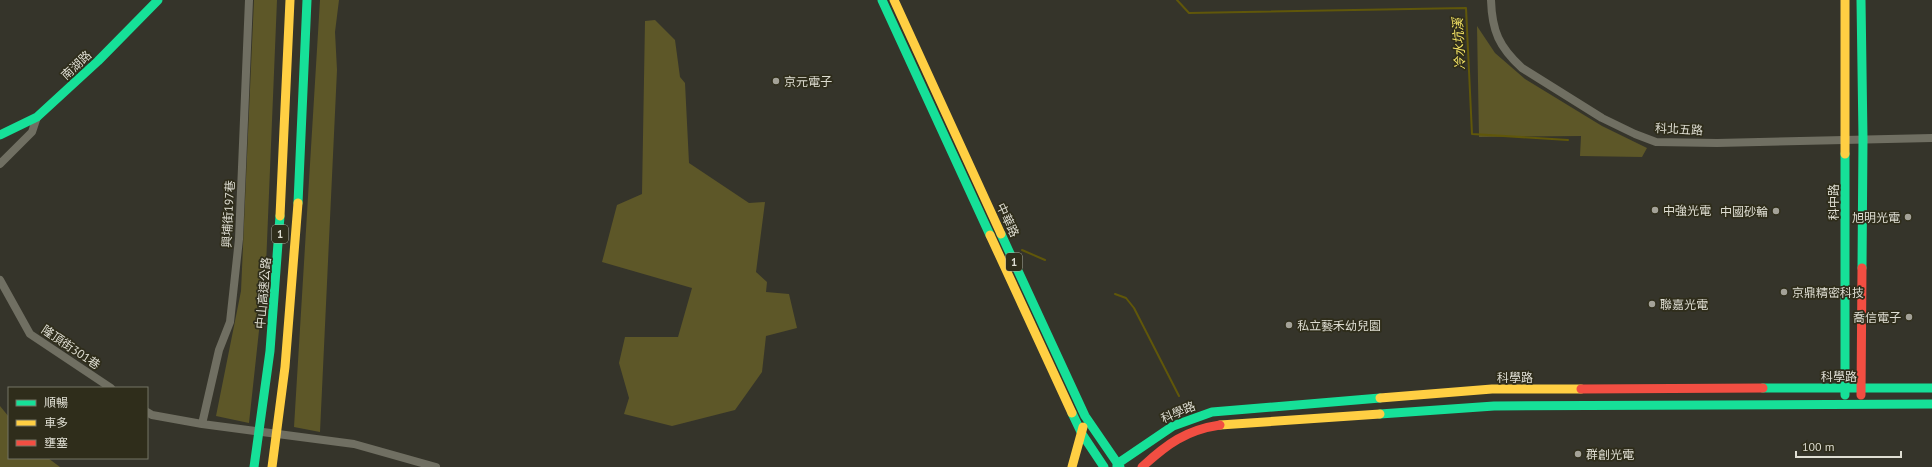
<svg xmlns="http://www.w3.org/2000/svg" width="1932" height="467" font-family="'PT Sans','Noto Sans TC',sans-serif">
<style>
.green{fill:#5d5728}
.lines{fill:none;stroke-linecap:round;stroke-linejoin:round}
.stream{stroke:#60570a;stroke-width:2}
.street{stroke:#706f62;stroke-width:8}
.fast{stroke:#16e098;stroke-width:9}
.slow{stroke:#ffcf43;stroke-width:9}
.jam{stroke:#f24e42;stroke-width:9}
.poi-dot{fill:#a4a298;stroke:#2f2d1b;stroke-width:1.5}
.labels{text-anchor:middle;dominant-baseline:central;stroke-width:3.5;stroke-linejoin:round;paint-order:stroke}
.shield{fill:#2f2d1b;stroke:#aaa99c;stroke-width:1}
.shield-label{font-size:11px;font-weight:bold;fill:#dfded3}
.street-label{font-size:12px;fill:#dfded3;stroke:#2f2d1b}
.poi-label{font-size:12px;fill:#dfded3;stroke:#2f2d1b;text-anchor:start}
.water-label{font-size:13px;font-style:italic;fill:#f6e565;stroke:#2f2d1b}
</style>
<rect width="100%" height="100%" fill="#35342a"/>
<path class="green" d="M 254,0 L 277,0 L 266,266 L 249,423 L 216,416 L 241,291 Z
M 320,0 L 339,0 L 335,32 L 337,70 L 320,432 L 294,427 Z
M 655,20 L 675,40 L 680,77 L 685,83 L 689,163 L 749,203 L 765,202 L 756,272 L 767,282 L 766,292 L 789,294 L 797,328 L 766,336 L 762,372 L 735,410 L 672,426 L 624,414 L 629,398 L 619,363 L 625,337 L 678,337 L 692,288 L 602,262 L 617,205 L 642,194 L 645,21 Z
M 1477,26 L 1495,53 L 1525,79 L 1602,126 L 1647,148 L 1642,157 L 1580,156 L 1581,136 L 1479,137 Z
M 0,406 L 9,417 L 9,458 L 48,458 L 60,467 L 0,467 Z"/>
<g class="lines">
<path class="stream" d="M 1177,0 L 1189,13 L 1466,8 L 1472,134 L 1568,140
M 1022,250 L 1045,260
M 1115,294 L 1126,298 L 1134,308 L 1179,396"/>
<path class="street" d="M 1491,0 C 1492,31 1499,47 1522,68 L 1602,118 L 1635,134 L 1656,142 L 1717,143 L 1932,138
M 0,164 L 32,132 L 37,117
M 0,280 L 30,334 L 111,388
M 147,412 L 152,415 L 202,424 L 354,444 L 436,467
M 202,424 L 219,350 L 230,322 L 239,239 L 249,0"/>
<path class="fast" d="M 882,0 L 990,235
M 1861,0 L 1863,138 L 1862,268
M 0,135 L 37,117 L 98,61 L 158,0
M 1845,154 L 1845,395
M 298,203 L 307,0
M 1001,234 L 1085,416 L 1120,467
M 1763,388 L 1932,388
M 1072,413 L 1082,434 L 1104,467
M 1380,414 L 1494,406 L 1932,404
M 254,467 L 270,351 L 280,216
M 1117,467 L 1117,464 L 1173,426 L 1212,412 L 1380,398"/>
<path class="slow" d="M 894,0 L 1001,234
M 1845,0 L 1845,154
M 280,216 L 290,0
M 990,235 L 1072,413
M 1380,398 L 1492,389 L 1581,389
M 1220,425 L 1380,414
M 272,467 L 285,367 L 298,203
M 1072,467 L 1083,427"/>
<path class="jam" d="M 1581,389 L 1763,388
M 1861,395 L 1862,268
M 1142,467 C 1167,444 1186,430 1220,425"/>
</g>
<g class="poi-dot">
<circle cx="776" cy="81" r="4"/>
<circle cx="1655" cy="210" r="4"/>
<circle cx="1776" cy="211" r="4"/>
<circle cx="1908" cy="217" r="4"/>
<circle cx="1784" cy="292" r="4"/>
<circle cx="1652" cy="304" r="4"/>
<circle cx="1909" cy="317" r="4"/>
<circle cx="1289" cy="325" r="4"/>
<circle cx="1578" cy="454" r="4"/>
</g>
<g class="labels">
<g class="shield">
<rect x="272" y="225" width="16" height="18" rx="3"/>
<rect x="1006" y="253" width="16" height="18" rx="3"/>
</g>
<g class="shield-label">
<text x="280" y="234">1</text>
<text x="1014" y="262">1</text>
</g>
<g class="street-label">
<text transform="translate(76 65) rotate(-43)">南湖路</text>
<text transform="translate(1679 129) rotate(3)">科北五路</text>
<text transform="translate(1833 202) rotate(-90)">科中路</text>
<text transform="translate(228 214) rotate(-87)">興埔街197巷</text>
<text transform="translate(1008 220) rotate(65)">中華路</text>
<text transform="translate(263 293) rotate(-85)">中山高速公路</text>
<text transform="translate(71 347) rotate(34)">隆頂街301巷</text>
<text x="1839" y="376">科學路</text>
<text x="1515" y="377">科學路</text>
<text transform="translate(1178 412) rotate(-23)">科學路</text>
</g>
<g class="poi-label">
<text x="784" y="81">京元電子</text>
<text x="1663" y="210">中強光電</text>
<text x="1768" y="211" text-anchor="end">中國砂輪</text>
<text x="1900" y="217" text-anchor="end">旭明光電</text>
<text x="1792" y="292">京鼎精密科技</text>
<text x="1660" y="304">聯嘉光電</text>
<text x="1901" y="317" text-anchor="end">喬信電子</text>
<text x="1297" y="325">私立藝禾幼兒園</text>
<text x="1586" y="454">群創光電</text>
</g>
<g class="water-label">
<text transform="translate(1459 44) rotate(-93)">冷水坑溪</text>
</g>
</g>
<rect x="8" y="387" width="140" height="72" fill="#2f2d1b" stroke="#757465"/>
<rect x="16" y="400" width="20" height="6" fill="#16e098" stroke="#757465"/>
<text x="44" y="407" font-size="12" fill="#dfded3">順暢</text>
<rect x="16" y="420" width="20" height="6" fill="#ffcf43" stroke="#757465"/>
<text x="44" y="427" font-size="12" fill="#dfded3">車多</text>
<rect x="16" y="440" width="20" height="6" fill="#f24e42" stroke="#757465"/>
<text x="44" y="447" font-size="12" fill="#dfded3">壅塞</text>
<path d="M1796 451v6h105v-6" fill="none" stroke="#dfded3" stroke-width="2"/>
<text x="1802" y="451" font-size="12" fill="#dfded3" stroke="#2f2d1b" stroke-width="3" paint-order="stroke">100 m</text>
</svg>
